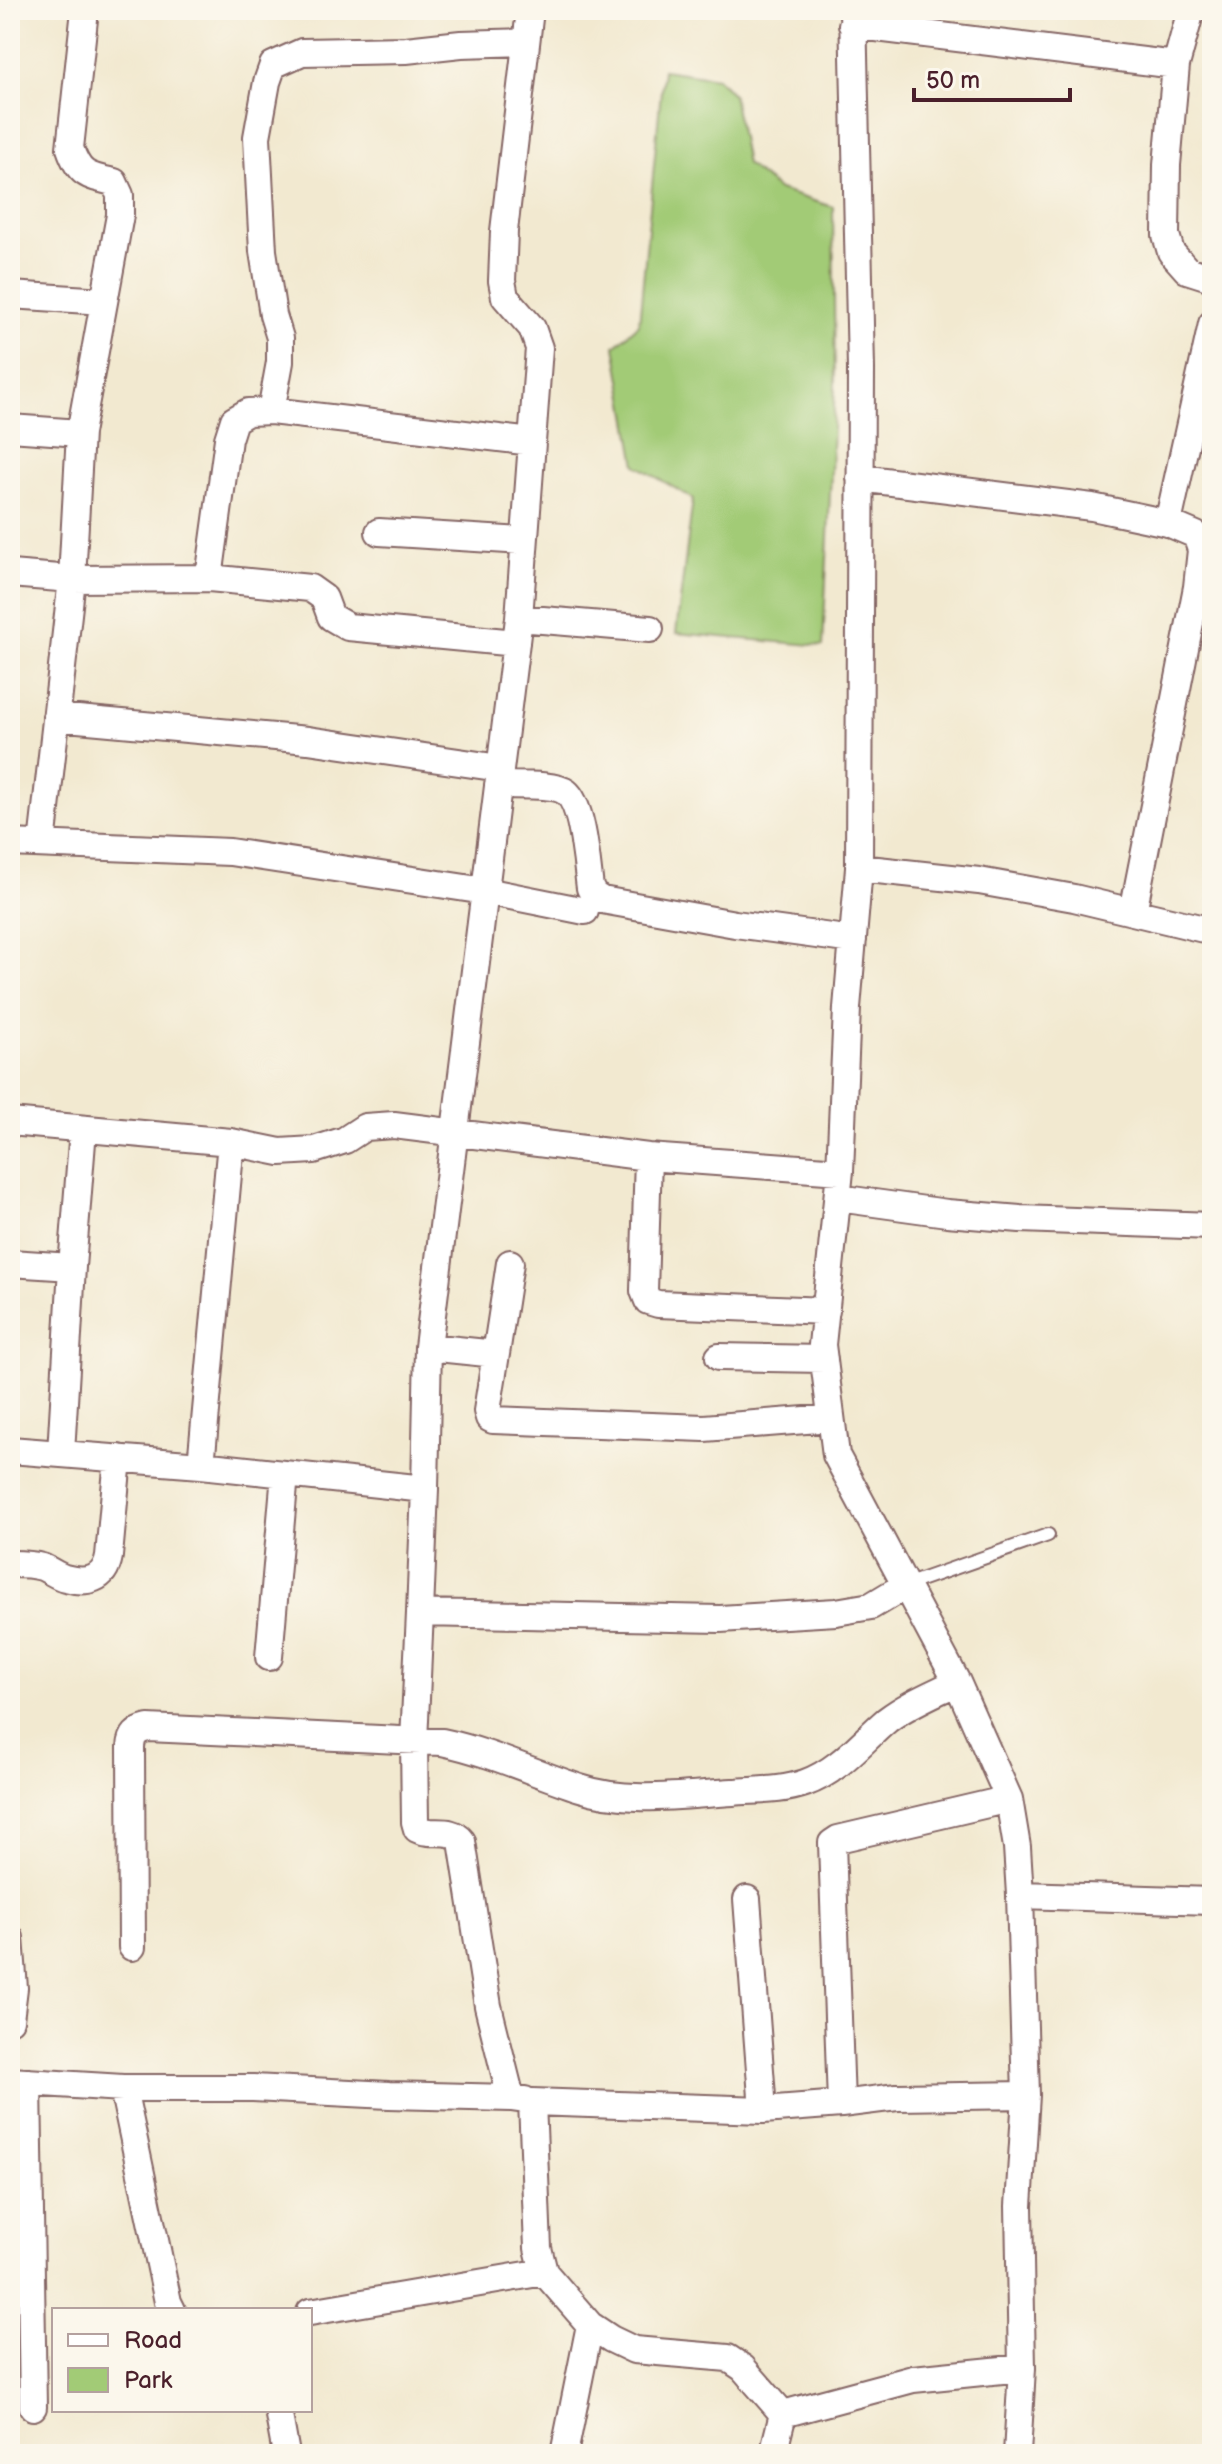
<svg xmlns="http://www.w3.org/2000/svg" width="1222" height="2464" font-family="'Balsamiq Sans',sans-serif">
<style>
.green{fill:#a2cb76;stroke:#767550;stroke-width:2}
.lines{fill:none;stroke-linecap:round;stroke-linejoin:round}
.service-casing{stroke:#856665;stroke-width:16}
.minor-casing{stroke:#856665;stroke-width:30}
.service{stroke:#fff;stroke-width:12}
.minor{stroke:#fff;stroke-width:26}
</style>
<rect width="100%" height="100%" fill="#fbf7ec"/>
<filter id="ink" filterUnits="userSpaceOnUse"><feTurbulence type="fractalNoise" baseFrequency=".0125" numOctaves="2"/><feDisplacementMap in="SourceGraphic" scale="16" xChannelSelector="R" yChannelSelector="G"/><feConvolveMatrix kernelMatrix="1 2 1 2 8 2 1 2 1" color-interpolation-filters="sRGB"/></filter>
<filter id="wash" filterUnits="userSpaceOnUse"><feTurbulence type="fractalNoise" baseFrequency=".006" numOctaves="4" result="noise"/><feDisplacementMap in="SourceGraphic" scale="32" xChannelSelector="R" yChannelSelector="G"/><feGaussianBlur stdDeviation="1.8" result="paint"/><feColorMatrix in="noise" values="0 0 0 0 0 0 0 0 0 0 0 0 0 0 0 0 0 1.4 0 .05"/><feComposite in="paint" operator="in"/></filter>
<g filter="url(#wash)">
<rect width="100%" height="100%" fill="#f2e9d0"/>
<path class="green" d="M 663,70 L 717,78 L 733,95 L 746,164 L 779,190 L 833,207 L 835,385 L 823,646 L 676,633 L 693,499 L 636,465 L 615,346 L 639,324 Z"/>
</g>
<g filter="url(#ink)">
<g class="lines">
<defs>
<path id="service" d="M 906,1585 L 1048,1535"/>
<path id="minor" d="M 853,10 L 861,369 L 859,868 L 847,1008 L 840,1171 L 822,1345 L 836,1455 L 957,1682 L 1009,1799 L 1017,1847 L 1020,1895 L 1026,2095 L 1019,2206 L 1022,2368 L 1017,2454
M 1191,10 L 1176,65 L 1167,165 L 1166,235 L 1171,252 L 1187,270 L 1212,278
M 852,25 L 1176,65
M 10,295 L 104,301
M 271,411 L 532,442
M 10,428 L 80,433 L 72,579 L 209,578 L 310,588 L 324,598 L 331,617 L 348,627 L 516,643
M 80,433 L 120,215 L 120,195 L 114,182 C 87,176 79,175 70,148 L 85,10
M 860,478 L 1092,507 L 1168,523 L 1196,535 L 1201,550 L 1197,587 L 1133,912
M 1168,523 L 1212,324
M 379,532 L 523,541
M 10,574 L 72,579 L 42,844
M 209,578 L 228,439 L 234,420 L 248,412 L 271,411 L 280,362 L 280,338 L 273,315 L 263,251 L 257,137 L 267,82 L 273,65 L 302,52 L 406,50 L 461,44 L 526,42
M 519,618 L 650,629
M 56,717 L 308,740 L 500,768
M 498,785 C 514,786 554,783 566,792 C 583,805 587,866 590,888 L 594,895 L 602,900 L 735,924 L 853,940
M 10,843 L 230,852 L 485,891 L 585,911
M 859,868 L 979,881 L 1074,898 L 1212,931
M 10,1122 L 231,1142 L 201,1465
M 231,1142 L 280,1152 L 314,1150 L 345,1140 L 365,1127 L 394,1125 L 648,1157 L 840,1171
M 648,1157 L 644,1291 L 648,1301 L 658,1304 L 826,1311
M 838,1198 L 947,1213 L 1020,1219 L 1212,1226
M 10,1263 L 72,1267
M 428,1347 L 519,618 L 539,348 L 532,328 L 505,297 L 502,281 L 504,231 L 530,10
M 496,1354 L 510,1263
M 719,1357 L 824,1359
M 10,1450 L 201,1465 L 425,1489 L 420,1613 L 720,1619 L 836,1612 L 871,1606 L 906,1585
M 61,1453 L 72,1267 L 83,1129
M 425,1489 L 428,1347 L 496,1354 L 487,1411 L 489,1418 L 493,1420 L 704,1428 L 831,1418
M 10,1564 C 21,1564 32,1564 42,1567 C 50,1570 57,1576 65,1578 C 87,1584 105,1580 109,1556 L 118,1458
M 420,1613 L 414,1741 L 415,1822 L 417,1829 C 432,1837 450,1826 462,1841 L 488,2006 L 511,2098
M 269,1657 L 285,1474
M 1020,1895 L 1212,1901
M 10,1938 L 14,1988 L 10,2020
M 132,1947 L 131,1747 C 132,1735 136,1731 148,1728 L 442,1742 C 490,1752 534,1773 580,1788 C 628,1804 684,1795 733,1792 C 757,1790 782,1791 805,1783 C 839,1771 861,1742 887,1720 C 908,1704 933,1694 957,1682
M 10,2081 L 123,2088 L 253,2088 L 389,2095 L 511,2098 L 525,2100
M 28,2082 L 33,2407
M 123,2088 L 168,2302 L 172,2310
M 841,2104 L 897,2097 L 1026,2095
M 763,2110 L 841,2104 L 832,1843 L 838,1839 L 1009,1799
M 544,2272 L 538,2248 L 532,2102 L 763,2110 L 747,1899
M 310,2312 L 544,2272 L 590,2325 L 611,2339 L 634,2350 L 728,2358 L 743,2368 L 783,2414
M 278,2410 L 286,2454
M 783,2414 L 913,2379 L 1022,2368
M 564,2454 L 590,2325
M 773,2454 L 783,2414"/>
</defs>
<use href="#service" class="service-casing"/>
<use href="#minor" class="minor-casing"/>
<use href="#service" class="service"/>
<use href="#minor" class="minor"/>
</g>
</g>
<rect width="1222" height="2464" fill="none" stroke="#fbf7ec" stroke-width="40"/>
<rect x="52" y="2308" width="260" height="104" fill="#fbf7ec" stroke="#b4a19f" stroke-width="2"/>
<rect x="68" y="2334" width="40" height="12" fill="#ffffff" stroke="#b4a19f" stroke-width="2"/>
<text x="124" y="2348" font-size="24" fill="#4a1f2b">Road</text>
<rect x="68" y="2368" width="40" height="24" fill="#a2cb76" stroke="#b4a19f" stroke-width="2"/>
<text x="124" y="2388" font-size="24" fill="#4a1f2b">Park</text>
<path d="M914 88v12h156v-12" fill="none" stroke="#4a1f2b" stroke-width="4"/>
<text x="926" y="88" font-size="24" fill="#4a1f2b" stroke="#fbf7ec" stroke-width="6" paint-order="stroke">50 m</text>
</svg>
